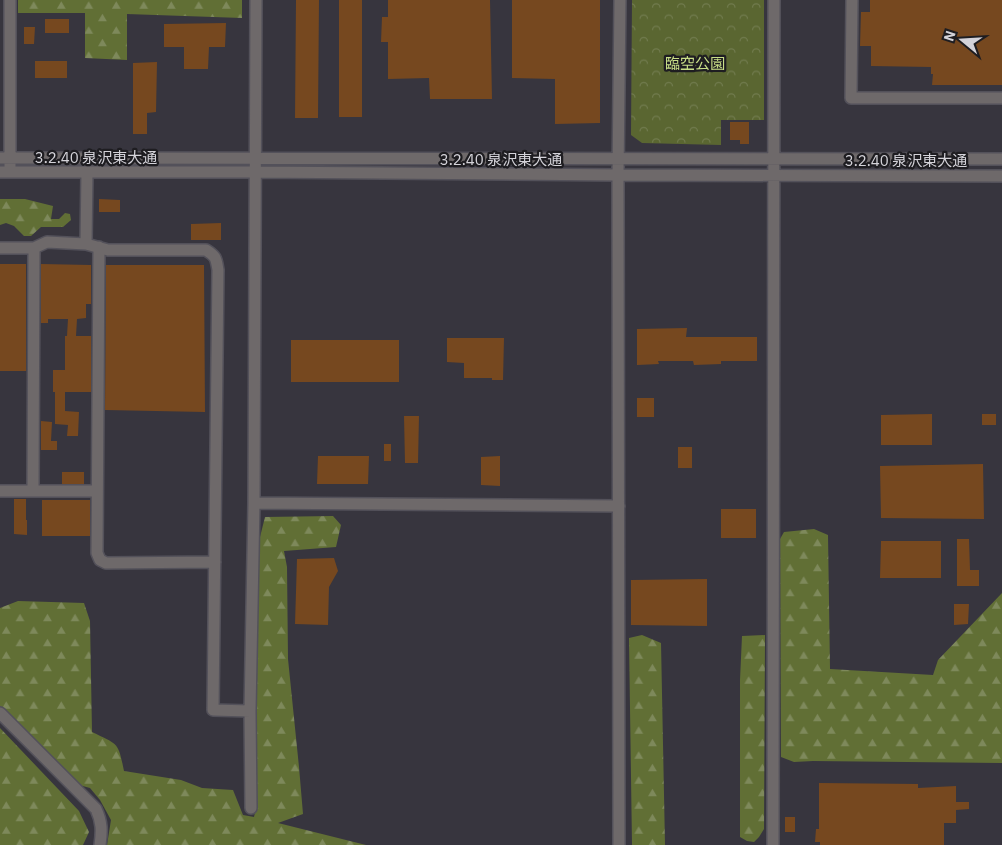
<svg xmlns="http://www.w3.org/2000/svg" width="1002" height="845" font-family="'IBM Plex Sans','Noto Sans JP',sans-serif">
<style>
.forest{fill:url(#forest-firs)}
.park{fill:url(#park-crowns)}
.building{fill:#76481f}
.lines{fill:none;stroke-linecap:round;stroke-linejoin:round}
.minor-casing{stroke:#53515a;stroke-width:14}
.minor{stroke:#6e696a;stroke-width:11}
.labels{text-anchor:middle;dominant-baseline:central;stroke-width:4.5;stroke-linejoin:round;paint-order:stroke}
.park-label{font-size:15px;fill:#c8de87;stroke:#1e1d21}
.street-label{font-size:15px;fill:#d4d3d9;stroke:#1e1d21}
</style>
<defs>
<pattern id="forest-firs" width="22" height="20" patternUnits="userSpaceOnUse" patternTransform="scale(1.25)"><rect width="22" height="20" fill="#616f35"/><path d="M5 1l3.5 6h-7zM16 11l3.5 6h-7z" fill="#7e895b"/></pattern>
<pattern id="park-crowns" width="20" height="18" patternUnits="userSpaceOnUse" patternTransform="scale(1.25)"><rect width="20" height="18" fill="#5a6631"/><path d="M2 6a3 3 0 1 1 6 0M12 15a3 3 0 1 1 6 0" fill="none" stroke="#717b4e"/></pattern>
</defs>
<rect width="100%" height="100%" fill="#37353e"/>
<path class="forest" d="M 18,0 L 242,0 L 242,18 L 127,14 L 127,60 L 85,58 L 85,13 L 18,13 Z
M 0,199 L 25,199 L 53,206 L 51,219 L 59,219 L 65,213 L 70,214 L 71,220 L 63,227 L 41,227 L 31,236 L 24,236 L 14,226 L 6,223 L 0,225 Z
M 333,516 L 341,525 L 336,547 L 284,551 L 287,567 L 288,659 L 299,767 L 303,814 L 278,823 L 366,845 L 107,845 L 111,820 L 100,800 L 90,788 L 79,785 L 10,715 L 0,707 L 0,608 L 18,601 L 84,603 L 90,621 L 92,732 C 119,745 118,742 124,771 L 181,780 L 202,788 L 233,790 L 243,815 L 254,817 L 257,803 L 255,734 L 257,549 L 265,517 Z
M 814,529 L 828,535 L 830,669 L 933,675 L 938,660 L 1002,593 L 1002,763 L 813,761 L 794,762 L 781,757 L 780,539 L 784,532 Z
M 642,635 L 661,643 L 665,845 L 632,845 L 629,638 Z
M 765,635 L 764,829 L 759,837 L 754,842 L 747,841 L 740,837 L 740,680 L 742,636 Z
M 0,728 L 79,811 L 89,832 L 83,845 L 0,845 Z"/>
<path class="park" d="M 632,0 L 764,0 L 764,120 L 721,120 L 721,145 L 642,143 L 631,135 Z"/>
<path class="building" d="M 296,0 L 319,0 L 318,118 L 295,118 Z
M 339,0 L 362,0 L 362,117 L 339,117 Z
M 388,0 L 490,0 L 492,99 L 430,99 L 429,78 L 388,79 L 388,42 L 381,42 L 382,17 L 388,17 Z
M 512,0 L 600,0 L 600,123 L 555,124 L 555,79 L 512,78 Z
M 870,0 L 1002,0 L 1002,85 L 932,85 L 933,74 L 931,74 L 931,67 L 871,66 L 871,46 L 860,46 L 861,12 L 870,12 Z
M 45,19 L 69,19 L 69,33 L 45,33 Z
M 226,23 L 225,47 L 209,47 L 208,69 L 184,69 L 184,47 L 164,47 L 164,24 Z
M 24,27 L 35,27 L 34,44 L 24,44 Z
M 35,61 L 67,61 L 67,78 L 35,78 Z
M 157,62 L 156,112 L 147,113 L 147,134 L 133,134 L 133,63 Z
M 730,122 L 749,122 L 749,144 L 740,144 L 740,140 L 730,140 Z
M 99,199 L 120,200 L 120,212 L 99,212 Z
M 221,223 L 221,240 L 191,240 L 191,224 Z
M 0,264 L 26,264 L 26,371 L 0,371 Z
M 41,264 L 91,265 L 91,304 L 86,304 L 86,318 L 77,319 L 76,336 L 91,336 L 91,392 L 65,392 L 65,411 L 79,412 L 78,436 L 67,436 L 68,425 L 55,424 L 55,392 L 53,392 L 53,370 L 65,370 L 65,336 L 67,336 L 68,319 L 48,319 L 48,323 L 41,323 Z
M 106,265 L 204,265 L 205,412 L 105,410 Z
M 687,328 L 686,337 L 757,337 L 757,361 L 721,361 L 721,364 L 694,365 L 693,361 L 658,361 L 659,364 L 637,365 L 637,329 Z
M 447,338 L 504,338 L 503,380 L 492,380 L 492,378 L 464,378 L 464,363 L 447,362 Z
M 291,340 L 399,340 L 399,382 L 291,382 Z
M 637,398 L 654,398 L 654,417 L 637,417 Z
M 932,414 L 932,445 L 881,445 L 881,415 Z
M 982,414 L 996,414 L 996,425 L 982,425 Z
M 404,416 L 419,416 L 418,463 L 405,463 Z
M 41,421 L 52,422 L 51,441 L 57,441 L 57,450 L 41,450 Z
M 384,444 L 391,444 L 391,461 L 384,461 Z
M 678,447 L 692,447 L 692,468 L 678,468 Z
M 318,456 L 369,456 L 368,484 L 317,484 Z
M 500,456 L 500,486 L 481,485 L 481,457 Z
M 983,464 L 984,519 L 881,518 L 880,466 Z
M 62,472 L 84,472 L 84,484 L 62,484 Z
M 14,499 L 26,499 L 26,520 L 27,520 L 27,535 L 14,534 Z
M 42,500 L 90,500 L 90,536 L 42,536 Z
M 721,509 L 756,509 L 756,538 L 721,538 Z
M 957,539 L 969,539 L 970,570 L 979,570 L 979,586 L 957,586 Z
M 881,541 L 941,541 L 941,578 L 880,578 Z
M 334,558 L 338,571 L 329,587 L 328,625 L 295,624 L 297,559 Z
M 707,579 L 707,626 L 631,625 L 631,580 Z
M 954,604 L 969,604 L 968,624 L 954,625 Z
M 819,783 L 918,784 L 918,788 L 956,786 L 956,802 L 969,802 L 969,809 L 956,810 L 956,823 L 944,823 L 944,845 L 820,845 L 820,842 L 815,842 L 816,829 L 819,829 Z
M 785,817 L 795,817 L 795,832 L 785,832 Z"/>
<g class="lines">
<defs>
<path id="minor" d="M 256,0 L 254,503 L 619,506
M 852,0 L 851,98 L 1002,98
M 0,158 L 1002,159
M 10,166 L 10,0
M 0,172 L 256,172 L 618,175 L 1002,176
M 86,244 L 87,172
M 99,247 L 97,553 L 100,560 L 106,563 L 215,562
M 0,248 L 34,248 L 47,242 L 86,244 L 108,250 L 206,250 C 217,257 216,259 218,270 L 213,710 L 250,711
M 0,491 L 97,491
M 33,491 L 34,248
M 0,713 L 96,809 C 102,822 102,831 100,845
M 251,808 L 250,711 L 254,503
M 619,845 L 618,175 L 620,0
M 773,845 L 774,0"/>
</defs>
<use href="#minor" class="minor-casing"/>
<use href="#minor" class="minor"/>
</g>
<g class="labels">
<g class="park-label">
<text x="695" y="63">臨空公園</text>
</g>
<g class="street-label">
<text x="96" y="157">3.2.40 泉沢東大通</text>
<text x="501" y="159">3.2.40 泉沢東大通</text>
<text x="906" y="160">3.2.40 泉沢東大通</text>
</g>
</g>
<g transform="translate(962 40) rotate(288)" stroke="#1e1d21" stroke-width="4" paint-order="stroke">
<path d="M0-4L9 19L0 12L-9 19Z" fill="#d4d3d9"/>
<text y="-8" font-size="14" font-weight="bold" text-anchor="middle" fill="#d4d3d9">N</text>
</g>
</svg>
